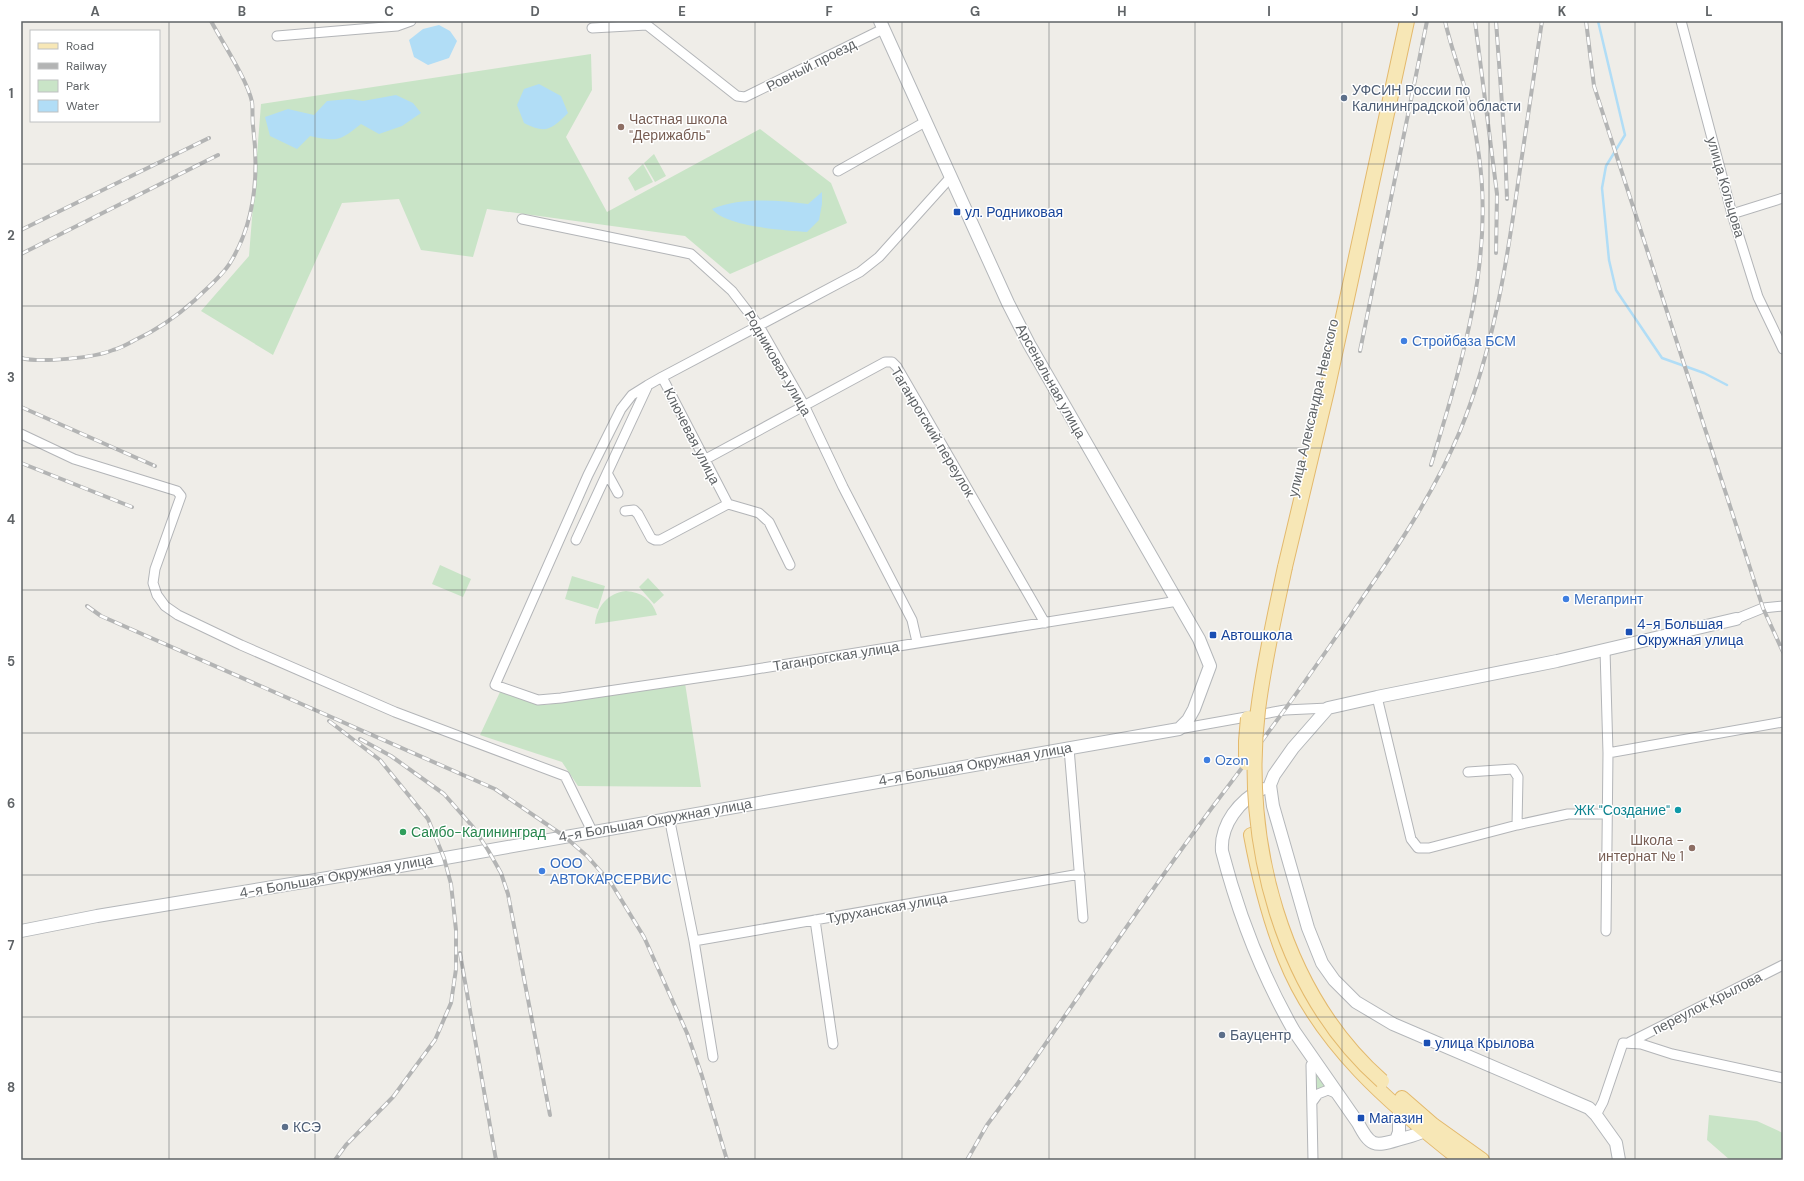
<svg xmlns="http://www.w3.org/2000/svg" width="1804" height="1181" font-family="'DM Sans',sans-serif">
<style>
.green{fill:#c9e4c7}
.water{fill:#b1ddf6}
.lines{fill:none;stroke-linecap:round;stroke-linejoin:round}
.stream{stroke:#b1ddf6;stroke-width:2.5}
.street-casing{stroke:#b3b5b8;stroke-width:11}
.secondary-casing{stroke:#b4b7ba;stroke-width:14}
.primary-casing{stroke:#e3b96d;stroke-width:16}
.street{stroke:#fff;stroke-width:9}
.secondary{stroke:#fff;stroke-width:12}
.primary{stroke:#f7e7b6;stroke-width:14}
.rail-casing{stroke:#b3b4b4;stroke-width:4}
.rail{stroke:#fff;stroke-width:2.5;stroke-dasharray:8;stroke-linecap:butt}
.primary-bridge-casing{stroke:#e3b96d;stroke-width:16;stroke-linecap:butt}
.primary-bridge{stroke:#f7e7b6;stroke-width:14}
.grid{fill:none;stroke:#5f6366;stroke-width:1;stroke-opacity:0.55}
.service-dot{fill:#5c6f8a;stroke:#fff;stroke-width:1.5}
.education-dot{fill:#8d6e63;stroke:#fff;stroke-width:1.5}
.transit-dot{fill:#1a4fb4;stroke:#fff;stroke-width:1.5}
.shop-dot{fill:#3f7fe0;stroke:#fff;stroke-width:1.5}
.culture-dot{fill:#0f9aa8;stroke:#fff;stroke-width:1.5}
.leisure-dot{fill:#2e9e5b;stroke:#fff;stroke-width:1.5}
.labels{text-anchor:middle;dominant-baseline:central;stroke-width:3;stroke-linejoin:round;paint-order:stroke}
.street-label{font-size:14px;fill:#5f6366;stroke:#fff}
.service-label{font-size:14px;fill:#4e5e75;stroke:#fff;text-anchor:start}
.education-label{font-size:14px;fill:#785e54;stroke:#fff;text-anchor:start}
.transit-label{font-size:14px;fill:#164399;stroke:#fff;text-anchor:start}
.shop-label{font-size:14px;fill:#366cbe;stroke:#fff;text-anchor:start}
.culture-label{font-size:14px;fill:#0d838f;stroke:#fff;text-anchor:end}
.leisure-label{font-size:14px;fill:#27864d;stroke:#fff;text-anchor:start}
.neatline{fill:none;stroke:#5f6366;stroke-width:1.5}
.grid-label{font-size:13px;text-anchor:middle;font-weight:bold;fill:#5f6366}
</style>
<rect width="100%" height="100%" fill="#efede8"/>
<path class="green" d="M 591,54 L 592,90 L 566,137 L 607,212 L 760,129 L 831,183 L 847,223 L 730,274 L 685,236 L 487,209 L 473,257 L 421,250 L 399,199 L 342,203 L 273,355 L 201,311 L 249,256 L 261,104 Z
M 654,154 L 666,176 L 655,182 L 644,163 Z
M 643,164 L 653,182 L 635,191 L 628,178 Z
M 440,565 L 471,579 L 463,597 L 432,584 Z
M 572,576 L 605,586 L 598,609 L 565,599 Z
M 648,578 L 664,595 L 654,604 L 639,587 Z
M 626,591 C 641,592 652,599 657,615 L 595,624 C 597,606 608,593 626,591 Z
M 685,683 L 701,787 L 578,786 L 562,762 L 480,735 L 500,692 L 521,699 L 545,705 Z
M 1314,1067 L 1326,1086 L 1316,1093 Z
M 1709,1115 L 1757,1121 L 1783,1133 L 1783,1160 L 1730,1160 L 1707,1140 Z"/>
<path class="water" d="M 439,25 L 450,31 L 457,41 L 449,58 L 428,65 L 414,57 L 409,40 L 423,29 Z
M 539,84 L 561,96 L 568,113 C 551,130 546,134 524,123 L 517,105 L 524,89 Z
M 396,95 L 413,103 L 421,113 L 402,126 L 379,134 L 361,124 C 340,141 337,142 310,136 L 297,149 L 270,136 L 265,117 L 288,109 L 314,115 L 327,101 L 349,99 L 363,101 Z
M 822,192 L 822,204 L 819,220 L 807,232 C 784,230 726,227 712,209 C 741,197 777,200 808,204 Z"/>
<g class="lines">
<path class="stream" d="M 1598,21 L 1625,135 L 1606,166 L 1602,188 L 1609,260 L 1616,290 L 1662,358 L 1704,373 L 1727,385"/>
<defs>
<path id="street" d="M 1681,21 L 1732,214 L 1758,297 L 1783,349
M 592,28 L 647,25 L 737,96 L 745,97 L 883,29
M 277,36 L 397,26 L 411,21
M 838,171 L 925,122
M 1732,214 L 1783,198
M 522,219 L 691,254 L 732,291 L 759,326 L 804,405 L 843,487 L 912,620 L 917,642
M 648,385 L 632,395 L 621,409 L 588,475 L 495,685 L 538,700 L 561,698 L 744,671 L 1178,601
M 21,434 L 74,459 L 177,491 L 181,496 L 155,569 L 153,583 L 157,595 L 165,606 L 178,615 L 241,645 L 395,712 L 565,776 L 592,831
M 704,460 L 885,362 L 892,362 L 897,367 L 1045,623
M 607,473 L 618,493
M 728,504 L 759,513 L 769,522 L 790,565
M 625,511 L 634,510 L 638,514 L 651,538 L 655,540 L 660,540 L 728,504 L 662,377 L 860,272 L 879,257 L 950,178
M 576,540 L 648,385 L 662,377
M 1736,619 L 1763,608 L 1783,606
M 1605,650 L 1608,753 L 1606,931
M 1377,697 L 1411,839 L 1418,848 L 1429,848 L 1517,825 L 1568,814 L 1607,814
M 1179,729 L 1285,710 L 1328,708
M 1069,748 L 1083,918
M 1608,753 L 1783,722
M 1468,772 L 1513,769 L 1518,777 L 1517,825
M 669,817 L 694,941 L 1080,874
M 815,920 L 833,1044
M 694,941 L 713,1057
M 1630,1042 L 1783,965
M 1313,1101 L 1318,1094 L 1328,1090 L 1338,1094
M 1596,1115 L 1603,1102 L 1623,1043 L 1641,1044 L 1672,1054 L 1783,1078
M 1313,1160 L 1311,1065 L 1315,1061"/>
<path id="secondary" d="M 1262,789 C 1240,800 1220,824 1222,851 C 1238,913 1262,975 1294,1031 L 1358,1123 C 1370,1146 1374,1147 1397,1140 C 1407,1137 1415,1136 1424,1131
M 21,931 L 97,916 L 400,866 L 1179,729 L 1188,720 L 1194,709 L 1210,666 L 1199,639 L 1029,344 L 1008,303 L 880,21
M 1396,1140 L 1399,1132 L 1399,1107
M 1619,1160 L 1616,1143 L 1596,1115 L 1589,1108 L 1393,1024 L 1356,1002 L 1334,980 L 1322,963 L 1308,928 L 1273,806 L 1270,785 L 1274,775 L 1293,748 L 1328,708 L 1377,697 L 1557,661 L 1736,619"/>
<path id="primary" d="M 1285,567 L 1327,391 L 1407,21
M 1251,835 C 1259,878 1269,918 1285,958 C 1319,1044 1391,1105 1461,1160
M 1402,1098 L 1433,1125 L 1482,1160"/>
</defs>
<use href="#street" class="street-casing"/>
<use href="#secondary" class="secondary-casing"/>
<use href="#primary" class="primary-casing"/>
<use href="#street" class="street"/>
<use href="#secondary" class="secondary"/>
<use href="#primary" class="primary"/>
<defs>
<path id="rail" d="M 1475,21 L 1497,194 L 1496,253
M 1496,21 L 1505,146 L 1507,199
M 1586,21 L 1594,86 L 1763,608 L 1783,652
M 21,230 L 209,138
M 21,254 L 218,155
M 1360,351 L 1427,21
M 21,358 C 40,363 94,358 113,350 C 121,348 128,344 135,340 C 157,330 177,316 195,300 C 206,289 223,275 230,263 C 256,221 259,173 253,126 C 252,118 253,109 252,102 C 247,79 222,42 211,21
M 21,407 L 155,466
M 21,463 L 132,507
M 1431,465 C 1461,366 1494,261 1479,156 C 1477,142 1475,128 1472,114 C 1465,83 1452,53 1445,21
M 87,606 L 101,616 L 495,789 L 564,836 L 587,856 L 611,883 L 644,937 L 687,1033 L 702,1076 L 727,1160
M 329,721 L 380,760 L 428,819 L 444,858 L 451,884 L 456,930 L 456,969 L 451,1003 L 435,1040 L 393,1097 L 346,1145 L 335,1160
M 360,739 L 391,756 L 444,794 L 473,827 L 488,850 L 501,873 L 508,894 L 550,1115
M 460,953 L 496,1160
M 967,1160 L 987,1125 L 1018,1083 C 1083,991 1146,896 1214,805 C 1264,739 1313,672 1359,603 C 1397,548 1434,493 1460,431 C 1493,350 1506,268 1518,183 C 1526,129 1534,75 1542,21"/>
</defs>
<use href="#rail" class="rail-casing"/>
<use href="#rail" class="rail"/>
<defs>
<path id="primary-bridge" d="M 1285,567 C 1275,614 1264,662 1258,710 C 1242,839 1281,992 1382,1081
M 1246,763 L 1246,741 L 1248,718"/>
</defs>
<use href="#primary-bridge" class="primary-bridge-casing"/>
<use href="#primary-bridge" class="primary-bridge"/>
</g>
<path class="grid" d="M 169,21 L 169,1160M 315,21 L 315,1160M 462,21 L 462,1160M 609,21 L 609,1160M 755,21 L 755,1160M 902,21 L 902,1160M 1049,21 L 1049,1160M 1195,21 L 1195,1160M 1342,21 L 1342,1160M 1489,21 L 1489,1160M 1635,21 L 1635,1160M 21,164 L 1783,164M 21,306 L 1783,306M 21,448 L 1783,448M 21,590 L 1783,590M 21,733 L 1783,733M 21,875 L 1783,875M 21,1017 L 1783,1017"/>
<g class="service-dot">
<circle cx="1344" cy="98" r="4"/>
<circle cx="1222" cy="1035" r="4"/>
<circle cx="285" cy="1127" r="4"/>
</g>
<g class="education-dot">
<circle cx="621" cy="127" r="4"/>
<circle cx="1692" cy="848" r="4"/>
</g>
<g class="transit-dot">
<rect x="953" y="208" width="8" height="8" rx="2"/>
<rect x="1625" y="628" width="8" height="8" rx="2"/>
<rect x="1209" y="631" width="8" height="8" rx="2"/>
<rect x="1423" y="1039" width="8" height="8" rx="2"/>
<rect x="1357" y="1114" width="8" height="8" rx="2"/>
</g>
<g class="shop-dot">
<circle cx="1404" cy="341" r="4"/>
<circle cx="1566" cy="599" r="4"/>
<circle cx="1207" cy="760" r="4"/>
<circle cx="542" cy="871" r="4"/>
</g>
<circle class="culture-dot" cx="1678" cy="810" r="4"/>
<circle class="leisure-dot" cx="403" cy="832" r="4"/>
<g class="labels">
<g class="street-label">
<text transform="translate(811 65) rotate(-27)">Ровный проезд</text>
<text transform="translate(1726 187) rotate(74)">улица Кольцова</text>
<text transform="translate(778 363) rotate(60)">Родниковая улица</text>
<text transform="translate(1051 381) rotate(61)">Арсенальная улица</text>
<text transform="translate(1313 408) rotate(-77)">улица Александра Невского</text>
<text transform="translate(933 432) rotate(59)">Таганрогский переулок</text>
<text transform="translate(692 436) rotate(63)">Ключевая улица</text>
<text transform="translate(836 656) rotate(-9)">Таганрогская улица</text>
<text transform="translate(975 764) rotate(-10)">4-я Большая Окружная улица</text>
<text transform="translate(655 820) rotate(-10)">4-я Большая Окружная улица</text>
<text transform="translate(336 876) rotate(-10)">4-я Большая Окружная улица</text>
<text transform="translate(887 908) rotate(-10)">Туруханская улица</text>
<text transform="translate(1707 1003) rotate(-27)">переулок Крылова</text>
</g>
<g class="service-label">
<text x="1352" y="90">УФСИН России по<tspan x="1352" dy="16">Калининградской области</tspan></text>
<text x="1230" y="1035">Бауцентр</text>
<text x="293" y="1127">КСЭ</text>
</g>
<g class="education-label">
<text x="629" y="119">Частная школа<tspan x="629" dy="16">"Дерижабль"</tspan></text>
<text x="1684" y="840" text-anchor="end">Школа -<tspan x="1684" dy="16">интернат № 1</tspan></text>
</g>
<g class="transit-label">
<text x="965" y="212">ул. Родниковая</text>
<text x="1637" y="624">4-я Большая<tspan x="1637" dy="16">Окружная улица</tspan></text>
<text x="1221" y="635">Автошкола</text>
<text x="1435" y="1043">улица Крылова</text>
<text x="1369" y="1118">Магазин</text>
</g>
<g class="shop-label">
<text x="1412" y="341">Стройбаза БСМ</text>
<text x="1574" y="599">Мегапринт</text>
<text x="1215" y="760">Ozon</text>
<text x="550" y="863">ООО<tspan x="550" dy="16">АВТОКАРСЕРВИС</tspan></text>
</g>
<g class="culture-label">
<text x="1670" y="810">ЖК "Создание"</text>
</g>
<g class="leisure-label">
<text x="411" y="832">Самбо-Калининград</text>
</g>
</g>
<rect width="1804" height="1181" fill="none" stroke="#ffffff" stroke-width="44"/>
<rect x="30" y="30" width="130" height="92" fill="#ffffff" stroke="#bfc1c2"/>
<rect x="38" y="43" width="20" height="6" fill="#f7e7b6" stroke="#bfc1c2"/>
<text x="66" y="50" font-size="12" fill="#5f6366">Road</text>
<rect x="38" y="63" width="20" height="6" fill="#b3b4b4" stroke="#bfc1c2"/>
<text x="66" y="70" font-size="12" fill="#5f6366">Railway</text>
<rect x="38" y="80" width="20" height="12" fill="#c9e4c7" stroke="#bfc1c2"/>
<text x="66" y="90" font-size="12" fill="#5f6366">Park</text>
<rect x="38" y="100" width="20" height="12" fill="#b1ddf6" stroke="#bfc1c2"/>
<text x="66" y="110" font-size="12" fill="#5f6366">Water</text>
<rect x="22" y="22" width="1760" height="1137" class="neatline"/>
<g class="grid-label">
<text x="95" y="16">A</text>
<text x="242" y="16">B</text>
<text x="389" y="16">C</text>
<text x="535" y="16">D</text>
<text x="682" y="16">E</text>
<text x="829" y="16">F</text>
<text x="975" y="16">G</text>
<text x="1122" y="16">H</text>
<text x="1269" y="16">I</text>
<text x="1415" y="16">J</text>
<text x="1562" y="16">K</text>
<text x="1709" y="16">L</text>
<text x="11" y="98">1</text>
<text x="11" y="240">2</text>
<text x="11" y="382">3</text>
<text x="11" y="524">4</text>
<text x="11" y="666">5</text>
<text x="11" y="808">6</text>
<text x="11" y="950">7</text>
<text x="11" y="1092">8</text>
</g>
</svg>
